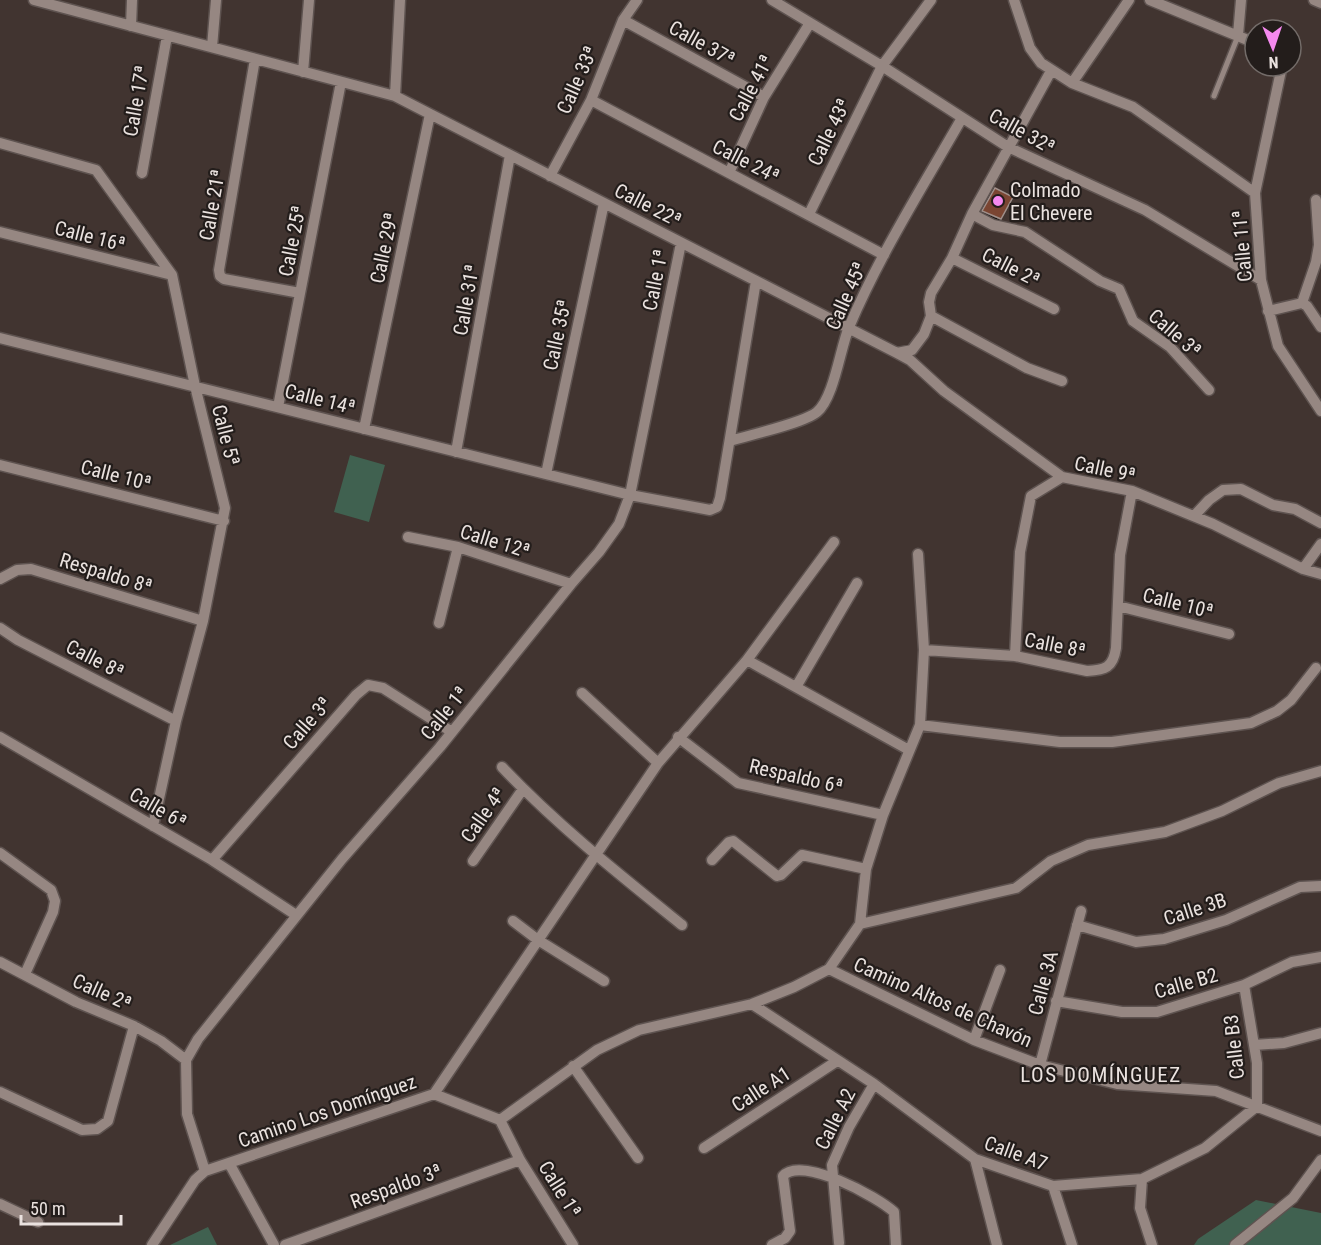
<svg xmlns="http://www.w3.org/2000/svg" width="1321" height="1245" font-family="'Roboto Condensed',sans-serif">
<style>
.green{fill:#406150}
.building{fill:#7a4532;stroke:#9f8f8a;stroke-width:1.5;filter:url(#shadow)}
.lines{fill:none;stroke-linecap:round;stroke-linejoin:round}
.service-casing{stroke:#5e5350;stroke-width:8}
.minor-casing{stroke:#5e5350;stroke-width:13}
.service{stroke:#968782;stroke-width:5}
.minor{stroke:#968782;stroke-width:10}
.poi-dot{fill:#f589ef;stroke:#231d1b;stroke-width:2}
.labels{text-anchor:middle;dominant-baseline:central;stroke-width:4.5;stroke-linejoin:round;paint-order:stroke}
.street-label{font-size:20px;fill:#eae2df;stroke:#231d1b}
.poi-label{font-size:20px;fill:#eae2df;stroke:#231d1b;text-anchor:start}
.neighbourhood-label{font-size:21px;letter-spacing:1.5px;fill:#eae2df;stroke:#231d1b}
</style>
<defs>
<filter id="shadow"><feDropShadow dx="-4" dy="4" stdDeviation="0" flood-color="#0009"/></filter>
</defs>
<rect width="100%" height="100%" fill="#413430"/>
<path class="green" d="M 350,455 L 385,465 L 369,522 L 334,512 Z
M 1256,1200 L 1321,1213 L 1321,1245 L 1194,1245 L 1198,1239 Z
M 208,1227 L 217,1245 L 170,1245 Z"/>
<path class="building" d="M 995,188 L 1013,197 L 1001,219 L 982,211 Z"/>
<g class="lines">
<defs>
<path id="service" d="M 1214,96 L 1238,36"/>
<path id="minor" d="M 34,0 L 395,96 L 430,114 L 364,429
M 772,0 L 882,66 L 1008,147 L 1145,210 L 1261,280
M 1014,0 L 1030,48 L 1041,63 L 1072,83 L 1133,107 L 1255,193
M 1150,0 L 1255,43
M 1314,0 L 1321,3
M 623,20 L 764,97
M 131,26 L 132,0
M 1238,35 L 1241,0
M 212,47 L 216,0
M 255,59 L 219,270 L 220,276 L 224,279 L 300,293
M 1282,66 L 1255,193 L 1261,280 L 1278,346 L 1321,411
M 303,72 L 309,0
M 1072,83 L 1129,0
M 395,96 L 400,0
M 591,100 L 884,255
M 430,114 L 897,353 L 910,360 L 944,391 L 1062,477
M 0,143 L 96,170 L 172,275 L 195,386 L 225,508 L 203,621 L 176,721 L 153,826
M 142,173 L 167,36
M 729,173 L 764,97 L 810,23
M 550,176 L 591,100 L 623,20 L 637,0
M 809,214 L 882,66 L 931,0
M 972,214 L 993,225 L 1025,232 L 1100,281 L 1119,289 L 1133,321 L 1170,347 L 1209,390
M 0,232 L 172,275
M 952,258 L 1054,309
M 1302,303 L 1316,262 L 1319,245 L 1316,200
M 1268,311 L 1302,303 L 1307,306 L 1321,327
M 931,316 L 1027,368 L 1062,381
M 0,338 L 630,495 L 710,510 L 717,507 L 720,498 L 756,281
M 897,353 L 912,350 L 924,334 L 931,316 L 929,302 L 931,293 L 952,258 L 972,214 L 1051,71
M 278,407 L 341,82
M 730,441 C 749,435 804,423 817,412 C 834,398 840,349 849,327 C 880,254 923,186 962,118
M 456,452 L 510,155
M 0,465 L 224,521
M 546,474 L 604,203
M 1194,516 L 1209,500 L 1223,490 L 1241,489 L 1273,505 L 1295,509 L 1321,523
M 408,537 L 458,547 L 571,584
M 1303,569 L 1321,544
M 0,579 L 17,570 L 31,569 L 203,621
M 1118,606 L 1229,634
M 439,623 L 458,547
M 0,628 L 18,640 L 176,721
M 924,650 L 1015,656 L 1087,671 C 1105,670 1113,668 1116,648 L 1120,555 L 1132,491
M 1015,656 L 1020,552 L 1031,496 L 1062,477 L 1132,491 L 1213,524 L 1303,569 L 1321,574
M 747,660 L 909,750
M 796,687 L 857,583
M 582,693 L 658,763
M 920,725 L 1060,742 L 1112,742 L 1251,723 L 1277,711 L 1291,700 L 1316,668
M 0,737 L 212,860 L 296,915
M 678,737 L 738,783 L 883,815
M 502,767 C 557,825 620,875 682,925
M 0,853 L 51,890 L 55,901 L 53,912 L 25,974
M 212,860 L 356,695 L 368,685 L 383,688 L 452,732
M 712,860 L 729,842 L 733,841 L 777,876 L 781,875 L 802,855 L 866,869
M 473,861 L 523,789
M 513,921 L 538,940 L 604,981
M 860,924 L 866,869 L 883,815 L 920,725 L 924,650 L 918,554
M 1077,925 L 1136,942 L 1164,939 L 1226,920 L 1300,887 L 1321,886
M 0,962 L 76,1002 L 134,1026 L 161,1041 L 186,1060
M 829,969 L 974,1040 L 1040,1065 L 1117,1084 L 1216,1091 L 1321,1131
M 1056,1001 L 1122,1012 L 1157,1012 L 1244,985 L 1292,962 L 1321,957
M 752,1004 L 874,1084 L 975,1159 L 1053,1186 L 1142,1179 L 1205,1148 L 1257,1106 L 1257,1063 L 1244,985
M 974,1040 L 1000,970
M 1254,1045 L 1284,1043 L 1321,1033
M 1040,1065 L 1081,911
M 573,1066 L 638,1158
M 0,1092 L 82,1130 L 97,1129 L 108,1121 L 134,1026
M 434,1094 L 658,763 L 747,660 L 834,542
M 500,1120 L 597,1050 L 639,1030 L 752,1004 L 794,987 L 829,969 L 860,924 L 1016,888 L 1051,861 L 1088,845 L 1165,832 L 1222,811 L 1279,783 L 1321,771
M 500,1120 L 520,1160 L 573,1245
M 704,1148 L 837,1061
M 975,1159 L 997,1245
M 229,1163 L 274,1245
M 205,1171 L 187,1114 L 186,1060 L 198,1039 L 342,859 L 440,747 L 571,584 L 599,552 L 619,524 L 630,495 L 681,243
M 1142,1179 L 1140,1208 L 1152,1245
M 1053,1186 L 1072,1245
M 0,1204 L 38,1222
M 839,1243 L 832,1165 L 849,1127 L 874,1084
M 152,1245 L 195,1180 L 205,1171 L 434,1094 L 500,1120
M 285,1245 L 520,1160
M 772,1245 L 785,1238 L 790,1231 L 783,1176 C 801,1155 878,1197 894,1212 L 896,1245
M 1235,1245 L 1293,1198 L 1321,1160"/>
</defs>
<use href="#service" class="service-casing"/>
<use href="#minor" class="minor-casing"/>
<use href="#service" class="service"/>
<use href="#minor" class="minor"/>
</g>
<circle class="poi-dot" cx="998" cy="201" r="6"/>
<g class="labels">
<g class="street-label">
<text transform="translate(702 43) rotate(29)">Calle 37ª</text>
<text transform="translate(577 80) rotate(-66)">Calle 33ª</text>
<text transform="translate(751 88) rotate(-62)">Calle 41ª</text>
<text transform="translate(136 101) rotate(-80)">Calle 17ª</text>
<text transform="translate(1022 131) rotate(29)">Calle 32ª</text>
<text transform="translate(829 132) rotate(-64)">Calle 43ª</text>
<text transform="translate(746 161) rotate(27)">Calle 24ª</text>
<text transform="translate(212 205) rotate(-80)">Calle 21ª</text>
<text transform="translate(648 205) rotate(27)">Calle 22ª</text>
<text transform="translate(90 236) rotate(14)">Calle 16ª</text>
<text transform="translate(292 241) rotate(-79)">Calle 25ª</text>
<text transform="translate(1242 246) rotate(-95)">Calle 11ª</text>
<text transform="translate(384 248) rotate(-78)">Calle 29ª</text>
<text transform="translate(1011 267) rotate(27)">Calle 2ª</text>
<text transform="translate(655 280) rotate(-79)">Calle 1ª</text>
<text transform="translate(846 296) rotate(-66)">Calle 45ª</text>
<text transform="translate(466 300) rotate(-80)">Calle 31ª</text>
<text transform="translate(1175 333) rotate(41)">Calle 3ª</text>
<text transform="translate(557 335) rotate(-78)">Calle 35ª</text>
<text transform="translate(320 399) rotate(14)">Calle 14ª</text>
<text transform="translate(226 435) rotate(76)">Calle 5ª</text>
<text transform="translate(1105 469) rotate(12)">Calle 9ª</text>
<text transform="translate(116 475) rotate(14)">Calle 10ª</text>
<text transform="translate(495 541) rotate(17)">Calle 12ª</text>
<text transform="translate(106 573) rotate(17)">Respaldo 8ª</text>
<text transform="translate(1178 603) rotate(14)">Calle 10ª</text>
<text transform="translate(1055 645) rotate(11)">Calle 8ª</text>
<text transform="translate(95 659) rotate(27)">Calle 8ª</text>
<text transform="translate(444 713) rotate(-51)">Calle 1ª</text>
<text transform="translate(307 723) rotate(-49)">Calle 3ª</text>
<text transform="translate(796 776) rotate(13)">Respaldo 6ª</text>
<text transform="translate(158 808) rotate(30)">Calle 6ª</text>
<text transform="translate(483 815) rotate(-55)">Calle 4ª</text>
<text transform="translate(1195 909) rotate(-18)">Calle 3B</text>
<text transform="translate(1043 983) rotate(-75)">Calle 3A</text>
<text transform="translate(1186 983) rotate(-16)">Calle B2</text>
<text transform="translate(102 992) rotate(24)">Calle 2ª</text>
<text transform="translate(943 1002) rotate(24)">Camino Altos de Chavón</text>
<text transform="translate(1234 1047) rotate(-96)">Calle B3</text>
<text transform="translate(761 1089) rotate(-33)">Calle A1</text>
<text transform="translate(327 1111) rotate(-19)">Camino Los Domínguez</text>
<text transform="translate(835 1119) rotate(-63)">Calle A2</text>
<text transform="translate(1016 1153) rotate(20)">Calle A7</text>
<text transform="translate(396 1186) rotate(-20)">Respaldo 3ª</text>
<text transform="translate(560 1189) rotate(58)">Calle 1ª</text>
</g>
<g class="poi-label">
<text x="1010" y="190">Colmado<tspan x="1010" dy="23">El Chevere</tspan></text>
</g>
<g class="neighbourhood-label">
<text x="1101" y="1075">LOS DOMÍNGUEZ</text>
</g>
</g>
<g transform="translate(1273 48) rotate(178)"><circle r="28" fill="#231d1b" stroke="#736c69" stroke-width="1.5"/>
<path d="M0-4.5L10 22L0 15L-10 22Z" fill="#f589ef"/>
<text y="-9" font-size="16" font-weight="bold" text-anchor="middle" fill="#eae2df">N</text>
</g>
<path d="M21 1215v9h100v-9" fill="none" stroke="#eae2df" stroke-width="3"/>
<text x="30" y="1215" font-size="18" fill="#eae2df" stroke="#231d1b" stroke-width="4.5" paint-order="stroke">50 m</text>
</svg>
